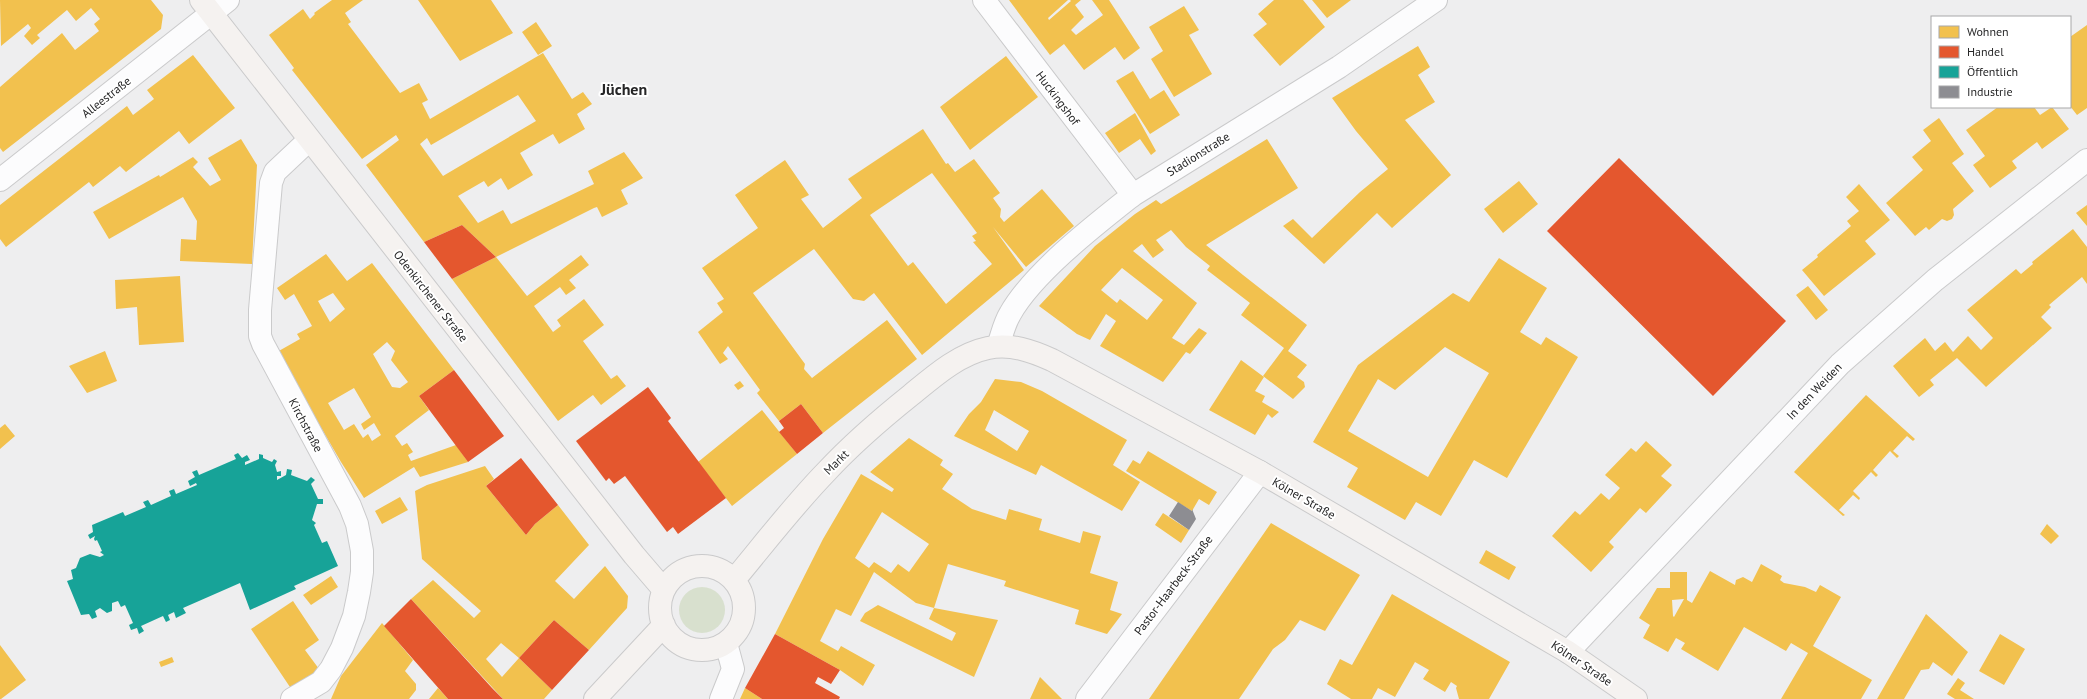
<svg xmlns="http://www.w3.org/2000/svg" width="2087" height="699" font-family="'PT Sans',sans-serif">
<style>
.green{fill:#d8e0ce}
.homes{fill:#f2c14e;fill-rule:evenodd}
.shops{fill:#e4572e}
.public{fill:#17a398}
.industry{fill:#8d8d92}
.lines{fill:none;stroke-linecap:round;stroke-linejoin:round}
.street-casing{stroke:#cacacb;stroke-width:24}
.secondary-casing{stroke:#cacacb;stroke-width:24}
.street{stroke:#fcfcfd;stroke-width:22}
.secondary{stroke:#f5f2f0;stroke-width:22}
.labels{text-anchor:middle;dominant-baseline:central;stroke-width:4;stroke-linejoin:round;paint-order:stroke}
.street-label{font-size:12px;fill:#262627;stroke:#fff}
.district-label{font-size:16px;font-weight:bold;fill:#262627;stroke:#fff}
</style>
<rect width="100%" height="100%" fill="#eeeeef"/>
<path class="green" d="M679 610a23 23 0 1 1 46 0a23 23 0 1 1-46 0Z"/>
<path class="homes" d="M 0,0 L 151,0 L 163,15 L 161,29 L 3,152 L 0,148 L 0,87 L 62,33 L 75,50 L 99,31 L 94,24 L 100,19 L 91,8 L 76,21 L 67,10 L 37,35 L 40,38 L 32,45 L 24,36 L 31,28 L 28,24 L 1,46 Z
M 332,0 L 363,0 L 345,13 L 351,22 L 348,24 L 400,93 L 419,83 L 428,100 L 422,103 L 430,119 L 543,53 L 572,99 L 583,92 L 592,104 L 577,114 L 585,129 L 559,144 L 553,134 L 520,153 L 533,175 L 508,190 L 501,178 L 488,187 L 484,181 L 458,196 L 478,223 L 503,210 L 511,224 L 594,184 L 588,171 L 624,152 L 643,178 L 621,190 L 628,204 L 602,217 L 597,207 L 594,208 L 496,257 L 462,225 L 424,242 L 366,165 L 399,140 L 396,135 L 362,159 L 292,70 L 294,68 L 269,35 L 303,9 L 310,19 L 315,14 L 314,13 ZM 518,95 L 536,121 L 443,176 L 420,144 L 427,138 L 431,145 Z
M 418,0 L 491,0 L 513,33 L 460,61 Z
M 1009,0 L 1068,0 L 1048,18 L 1049,20 L 1071,1 L 1070,0 L 1081,0 L 1075,5 L 1084,17 L 1071,30 L 1076,35 L 1103,15 L 1092,0 L 1109,0 L 1140,48 L 1124,60 L 1115,47 L 1084,70 L 1064,44 L 1050,55 Z
M 1274,0 L 1303,0 L 1325,27 L 1280,66 L 1253,35 L 1267,24 L 1258,14 Z
M 1312,0 L 1351,0 L 1327,18 Z
M 1184,6 L 1199,30 L 1189,35 L 1212,74 L 1174,97 L 1151,59 L 1163,51 L 1149,27 Z
M 536,22 L 552,46 L 538,55 L 522,32 Z
M 2087,25 L 2087,108 L 2077,115 L 2070,106 L 2070,37 Z
M 1418,46 L 1430,67 L 1418,75 L 1435,102 L 1405,120 L 1451,175 L 1392,228 L 1377,213 L 1324,264 L 1283,226 L 1293,219 L 1312,238 L 1360,192 L 1388,169 L 1356,131 L 1332,98 Z
M 193,55 L 235,108 L 189,144 L 179,131 L 126,172 L 120,166 L 93,187 L 89,182 L 6,247 L 0,239 L 0,205 L 127,106 L 133,115 L 154,99 L 147,90 Z
M 1006,56 L 1038,97 L 970,150 L 940,107 Z
M 1133,71 L 1150,99 L 1164,90 L 1180,115 L 1150,134 L 1116,81 Z
M 1998,107 L 2034,107 L 2040,115 L 2052,107 L 2069,129 L 2042,149 L 2037,142 L 2012,161 L 2017,168 L 1990,188 L 1973,165 L 1985,156 L 1966,130 Z
M 1135,113 L 1156,151 L 1151,155 L 1140,139 L 1119,153 L 1105,133 Z
M 1939,118 L 1964,154 L 1952,163 L 1974,191 L 1953,209 L 1954,215 L 1952,219 L 1947,221 L 1942,219 L 1929,230 L 1926,227 L 1915,236 L 1886,203 L 1923,170 L 1912,157 L 1931,141 L 1923,130 Z
M 923,129 L 946,164 L 948,163 L 955,172 L 974,159 L 1000,193 L 993,198 L 1001,209 L 1000,217 L 1004,222 L 1042,189 L 1074,226 L 1026,267 L 993,227 L 1024,270 L 922,355 L 874,293 L 864,301 L 853,299 L 814,249 L 753,293 L 805,364 L 804,369 L 812,378 L 887,320 L 917,359 L 823,433 L 801,404 L 779,421 L 757,393 L 760,390 L 728,346 L 723,353 L 728,359 L 720,364 L 698,332 L 723,312 L 717,303 L 724,299 L 702,268 L 758,228 L 735,195 L 785,160 L 809,195 L 801,199 L 823,228 L 862,198 L 848,179 ZM 932,173 L 977,233 L 972,236 L 976,241 L 973,242 L 992,264 L 946,304 L 913,262 L 908,266 L 870,215 Z
M 241,139 L 257,165 L 252,264 L 180,261 L 181,239 L 196,240 L 197,221 L 183,197 L 109,239 L 93,212 L 159,175 L 160,177 L 193,157 L 198,162 L 193,167 L 210,186 L 221,180 L 208,158 Z
M 1267,139 L 1298,188 L 1206,245 L 1243,275 L 1307,325 L 1288,351 L 1307,365 L 1297,377 L 1304,382 L 1305,387 L 1293,399 L 1263,376 L 1284,348 L 1241,315 L 1250,303 L 1207,270 L 1210,266 L 1186,247 L 1171,230 L 1156,240 L 1164,250 L 1153,258 L 1142,244 L 1133,251 L 1197,303 L 1172,338 L 1184,345 L 1199,328 L 1207,333 L 1190,354 L 1186,352 L 1163,382 L 1100,346 L 1116,321 L 1106,314 L 1090,340 L 1077,334 L 1039,306 L 1095,246 L 1135,214 L 1156,200 L 1161,204 ZM 1122,268 L 1163,300 L 1147,320 L 1120,299 L 1117,303 L 1101,290 Z
M 1519,181 L 1538,204 L 1503,233 L 1484,209 Z
M 1859,184 L 1890,220 L 1865,241 L 1876,254 L 1824,296 L 1802,270 L 1818,257 L 1817,255 L 1851,226 L 1847,221 L 1859,211 L 1846,197 Z
M 2087,205 L 2087,226 L 2076,213 Z
M 2073,229 L 2087,247 L 2087,284 L 2082,277 L 2049,305 L 2051,307 L 2041,317 L 2052,328 L 1986,387 L 1957,358 L 1930,380 L 1934,385 L 1919,397 L 1893,366 L 1925,338 L 1935,351 L 1945,342 L 1953,352 L 1968,336 L 1981,350 L 1993,338 L 1967,310 L 2016,269 L 2021,274 L 2033,264 L 2032,262 Z
M 326,254 L 347,281 L 372,263 L 454,370 L 419,396 L 429,410 L 395,436 L 402,446 L 407,443 L 413,452 L 408,455 L 411,461 L 456,445 L 468,462 L 420,477 L 414,467 L 364,498 L 341,462 L 277,352 L 300,339 L 297,334 L 312,326 L 294,294 L 285,300 L 277,288 ZM 333,293 L 345,309 L 330,322 L 318,301 ZM 387,342 L 395,351 L 391,360 L 408,382 L 400,388 L 392,387 L 373,354 ZM 354,388 L 371,417 L 361,424 L 364,430 L 374,423 L 381,435 L 372,441 L 368,434 L 363,438 L 354,424 L 344,430 L 328,403 Z
M 581,255 L 589,265 L 569,280 L 576,288 L 566,295 L 560,287 L 534,306 L 553,332 L 561,326 L 557,320 L 584,299 L 604,325 L 583,341 L 611,379 L 617,375 L 626,386 L 601,405 L 593,395 L 558,421 L 452,279 L 496,257 L 527,296 Z
M 1499,258 L 1547,288 L 1520,332 L 1541,345 L 1546,337 L 1578,357 L 1507,478 L 1474,460 L 1441,516 L 1416,502 L 1405,520 L 1347,487 L 1358,468 L 1313,442 L 1358,365 L 1453,293 L 1469,302 ZM 1445,347 L 1489,373 L 1428,477 L 1348,431 L 1378,379 L 1395,390 Z
M 180,276 L 184,342 L 139,345 L 137,307 L 116,309 L 115,280 Z
M 1808,286 L 1828,310 L 1816,320 L 1796,295 Z
M 105,351 L 117,381 L 87,393 L 69,366 Z
M 1241,360 L 1264,377 L 1255,391 L 1265,396 L 1262,402 L 1279,412 L 1272,418 L 1268,414 L 1255,435 L 1209,410 Z
M 995,379 L 1021,382 L 1042,391 L 1127,440 L 1113,465 L 1140,482 L 1122,511 L 1041,465 L 1036,475 L 954,436 L 969,414 L 981,402 ZM 994,410 L 1029,431 L 1017,451 L 985,430 Z
M 740,381 L 744,386 L 738,390 L 734,385 Z
M 1866,395 L 1915,439 L 1913,441 L 1907,436 L 1893,451 L 1899,456 L 1897,458 L 1890,451 L 1873,470 L 1878,475 L 1876,477 L 1871,472 L 1853,491 L 1860,498 L 1859,500 L 1853,495 L 1839,510 L 1845,515 L 1843,516 L 1794,472 Z
M 762,410 L 797,454 L 732,506 L 698,462 Z
M 5,424 L 15,436 L 0,449 L 0,428 Z
M 909,438 L 943,460 L 940,465 L 953,474 L 942,489 L 972,509 L 1006,520 L 1009,509 L 1042,519 L 1039,530 L 1080,543 L 1083,531 L 1101,536 L 1090,573 L 1118,582 L 1110,610 L 1122,614 L 1107,634 L 1075,624 L 1079,610 L 1004,586 L 1006,581 L 948,564 L 934,608 L 916,603 L 874,572 L 851,616 L 836,609 L 820,641 L 838,651 L 841,646 L 875,665 L 863,686 L 840,670 L 775,634 L 823,539 L 861,474 L 892,492 L 894,489 L 870,472 ZM 882,512 L 929,544 L 909,572 L 898,564 L 891,573 L 874,562 L 869,568 L 855,558 Z
M 1646,441 L 1672,465 L 1661,476 L 1672,485 L 1646,513 L 1640,508 L 1609,542 L 1614,547 L 1591,572 L 1552,536 L 1575,511 L 1580,515 L 1601,493 L 1609,500 L 1620,488 L 1605,475 L 1631,448 L 1636,452 Z
M 1148,451 L 1217,492 L 1209,505 L 1199,499 L 1192,511 L 1126,471 L 1133,460 L 1140,464 Z
M 485,466 L 494,479 L 486,486 L 526,535 L 535,524 L 558,505 L 589,545 L 555,581 L 574,599 L 605,566 L 628,596 L 627,608 L 589,650 L 554,620 L 519,658 L 501,643 L 486,659 L 502,677 L 519,658 L 552,690 L 544,699 L 503,699 L 411,599 L 433,580 L 474,618 L 481,611 L 422,559 L 415,491 L 427,485 Z
M 400,497 L 408,510 L 382,524 L 375,511 Z
M 1163,513 L 1189,530 L 1181,543 L 1155,525 Z
M 1271,523 L 1360,575 L 1325,631 L 1300,620 L 1285,640 L 1273,649 L 1239,699 L 1149,699 Z
M 2047,524 L 2059,536 L 2051,544 L 2040,534 Z
M 1486,550 L 1516,567 L 1509,580 L 1479,563 Z
M 1761,564 L 1782,576 L 1780,580 L 1784,583 L 1805,587 L 1816,592 L 1820,585 L 1841,597 L 1813,646 L 1872,680 L 1861,699 L 1781,699 L 1808,653 L 1791,643 L 1786,651 L 1744,627 L 1718,671 L 1681,649 L 1685,643 L 1676,638 L 1668,652 L 1643,638 L 1650,625 L 1639,618 L 1657,588 L 1670,588 L 1670,572 L 1687,572 L 1687,600 L 1692,603 L 1710,571 L 1735,585 L 1736,580 L 1743,577 L 1752,582 ZM 1684,599 L 1674,617 L 1673,616 L 1672,600 Z
M 331,576 L 338,587 L 311,605 L 303,595 Z
M 1392,594 L 1510,662 L 1489,699 L 1459,699 L 1456,688 L 1457,686 L 1451,682 L 1445,692 L 1423,679 L 1429,670 L 1415,662 L 1395,697 L 1378,688 L 1372,699 L 1351,699 L 1327,684 L 1340,659 L 1352,665 Z
M 293,601 L 319,640 L 305,650 L 322,673 L 294,693 L 251,629 Z
M 878,605 L 952,641 L 956,633 L 929,619 L 934,608 L 998,620 L 974,677 L 860,621 L 865,613 Z
M 1926,614 L 1968,652 L 1952,676 L 1933,662 L 1929,669 L 1921,670 L 1904,699 L 1877,699 Z
M 382,623 L 413,660 L 405,671 L 416,684 L 416,690 L 409,699 L 331,699 L 341,676 Z
M 2000,634 L 2025,649 L 2004,685 L 1979,671 Z
M 0,645 L 26,680 L 1,699 L 0,699 Z
M 172,657 L 174,662 L 161,667 L 159,662 Z
M 1040,677 L 1062,699 L 1030,699 Z
M 1958,678 L 1965,683 L 1960,690 L 1974,699 L 1955,699 L 1947,694 Z
M 438,688 L 448,699 L 429,699 Z
M 745,688 L 762,699 L 740,699 Z"/>
<path class="shops" d="M 1619,158 L 1786,321 L 1713,396 L 1547,231 Z
M 462,225 L 496,257 L 452,279 L 424,242 Z
M 454,370 L 504,436 L 468,462 L 419,396 Z
M 648,387 L 671,418 L 668,421 L 726,498 L 678,534 L 673,527 L 667,532 L 625,476 L 614,484 L 609,478 L 606,481 L 576,441 Z
M 801,404 L 823,433 L 797,454 L 779,432 L 784,428 L 779,421 Z
M 521,458 L 558,505 L 535,524 L 526,535 L 486,486 Z
M 411,599 L 492,688 L 503,699 L 448,699 L 384,626 Z
M 554,620 L 589,650 L 552,690 L 519,658 Z
M 775,634 L 840,670 L 831,684 L 818,677 L 815,683 L 840,697 L 839,699 L 762,699 L 745,688 Z"/>
<path class="public" d="M 238,453 L 242,458 L 247,455 L 250,460 L 245,462 L 245,465 L 259,459 L 259,454 L 263,455 L 263,458 L 272,462 L 274,459 L 277,461 L 275,465 L 277,472 L 281,471 L 281,476 L 277,476 L 277,480 L 286,475 L 287,469 L 292,470 L 291,475 L 307,481 L 311,477 L 315,480 L 311,484 L 318,499 L 323,499 L 323,504 L 317,504 L 312,520 L 316,523 L 314,525 L 322,543 L 327,541 L 338,566 L 294,586 L 296,589 L 250,610 L 240,583 L 183,608 L 186,613 L 176,618 L 174,612 L 168,615 L 170,620 L 166,622 L 163,616 L 141,626 L 144,631 L 139,634 L 137,628 L 131,630 L 129,625 L 133,623 L 125,605 L 121,607 L 118,601 L 112,603 L 112,611 L 107,613 L 100,608 L 95,611 L 97,617 L 92,619 L 89,614 L 81,615 L 67,581 L 73,579 L 71,570 L 76,568 L 80,558 L 90,554 L 100,557 L 104,555 L 100,552 L 102,551 L 97,540 L 95,541 L 94,539 L 95,536 L 90,539 L 88,535 L 93,532 L 92,525 L 123,512 L 125,516 L 146,507 L 143,502 L 148,500 L 151,505 L 171,496 L 169,491 L 174,489 L 176,494 L 197,485 L 196,483 L 190,486 L 188,481 L 195,477 L 192,472 L 197,470 L 199,475 L 236,459 L 234,455 Z"/>
<path class="industry" d="M 1178,502 L 1192,511 L 1192,509 L 1196,519 L 1189,530 L 1169,516 Z"/>
<g class="lines">
<defs>
<path id="street" d="M 984,0 L 1133,195
M 0,180 L 228,0
M 998,346 C 1002,335 1004,324 1010,314 C 1033,273 1095,225 1133,195 L 1339,67 L 1436,0
M 1568,652 L 1840,364 L 1935,280 L 2087,160
M 292,699 L 321,682 L 331,669 L 342,648 L 354,616 L 359,592 L 362,572 L 362,551 L 357,524 L 350,506 L 263,344 L 260,336 L 260,310 L 271,183 L 275,172 L 309,140
M 721,699 L 733,669 L 726,643
M 1087,699 L 1260,472"/>
<path id="secondary" d="M 201,0 L 634,555 L 664,590
M660 608a42 42 0 1 1 84 0a42 42 0 1 1-84 0Z
M 734,580 C 764,544 793,506 826,472 C 852,444 881,419 911,395 C 934,376 959,354 988,348 C 1010,343 1032,351 1052,360 L 1260,472 L 1568,652 L 1636,699
M 595,699 L 664,625"/>
</defs>
<use href="#street" class="street-casing"/>
<use href="#secondary" class="secondary-casing"/>
<use href="#street" class="street"/>
<use href="#secondary" class="secondary"/>
</g>
<g class="labels">
<g class="street-label">
<text transform="translate(106 97) rotate(-38)">Alleestraße</text>
<text transform="translate(1058 98) rotate(53)">Huckingshof</text>
<text transform="translate(1198 154) rotate(-32)">Stadionstraße</text>
<text transform="translate(431 296) rotate(52)">Odenkirchener Straße</text>
<text transform="translate(1814 391) rotate(-46)">In den Weiden</text>
<text transform="translate(306 425) rotate(62)">Kirchstraße</text>
<text transform="translate(836 462) rotate(-45)">Markt</text>
<text transform="translate(1304 498) rotate(30)">Kölner Straße</text>
<text transform="translate(1173 585) rotate(-53)">Pastor-Haarbeck-Straße</text>
<text transform="translate(1582 663) rotate(34)">Kölner Straße</text>
</g>
<g class="district-label">
<text x="624" y="89">Jüchen</text>
</g>
</g>
<rect x="1931" y="16" width="140" height="92" fill="#ffffff" stroke="#a8a8a9"/>
<rect x="1939" y="26" width="20" height="12" fill="#f2c14e" stroke="#a8a8a9"/>
<text x="1967" y="36" font-size="12" fill="#262627">Wohnen</text>
<rect x="1939" y="46" width="20" height="12" fill="#e4572e" stroke="#a8a8a9"/>
<text x="1967" y="56" font-size="12" fill="#262627">Handel</text>
<rect x="1939" y="66" width="20" height="12" fill="#17a398" stroke="#a8a8a9"/>
<text x="1967" y="76" font-size="12" fill="#262627">Öffentlich</text>
<rect x="1939" y="86" width="20" height="12" fill="#8d8d92" stroke="#a8a8a9"/>
<text x="1967" y="96" font-size="12" fill="#262627">Industrie</text>
</svg>
